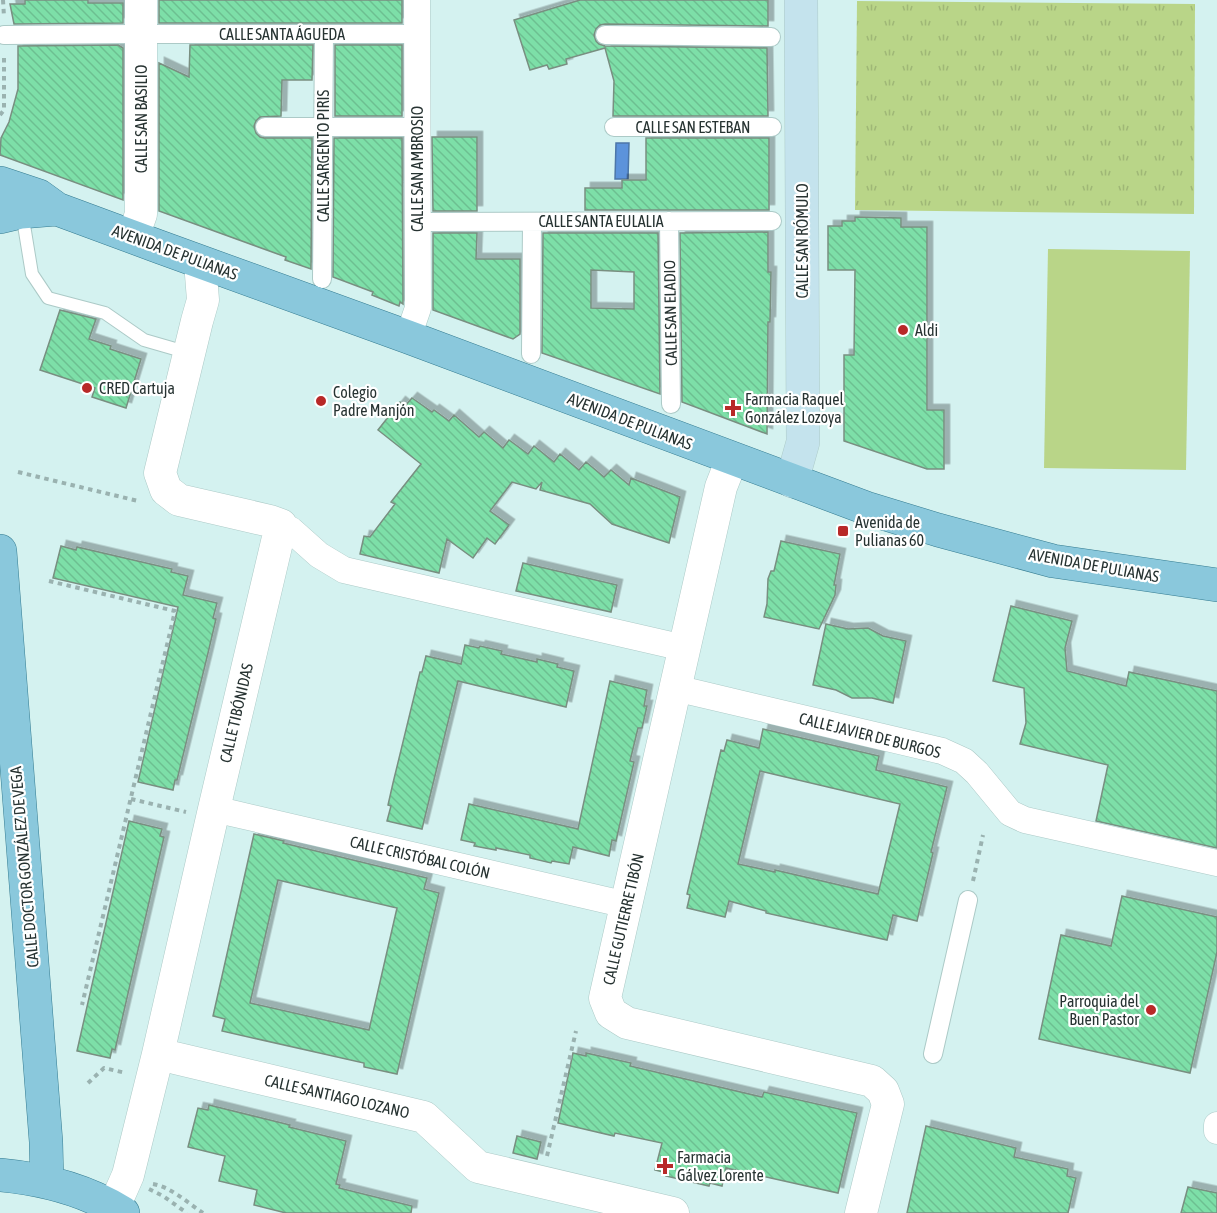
<svg xmlns="http://www.w3.org/2000/svg" width="1217" height="1213" font-family="'Asap Condensed',sans-serif">
<style>
.grass{fill:url(#grass-tufts)}
.pitch{fill:#b9d588}
.water{fill:#5c93db;stroke:#4c76a8;stroke-width:1.5}
.building{fill:url(#building-back-hatch);stroke:#798f81;stroke-width:1.5;fill-rule:evenodd;filter:url(#shadow)}
.lines{fill:none;stroke-linecap:round;stroke-linejoin:round}
.service-casing{stroke:#accac7;stroke-width:14}
.pedestrian-casing{stroke:#accac7;stroke-width:20}
.minor-casing{stroke:#accac7;stroke-width:27}
.tertiary-casing{stroke:#accac7;stroke-width:33}
.secondary-casing{stroke:#accac7;stroke-width:34}
.primary-casing{stroke:#357c91;stroke-width:34}
.path{stroke:#9ab2b0;stroke-width:4;stroke-dasharray:4.5 4.5;stroke-linecap:butt}
.service{stroke:#fff;stroke-width:12}
.pedestrian{stroke:#fff;stroke-width:18}
.minor{stroke:#fff;stroke-width:26}
.tertiary{stroke:#fff;stroke-width:32}
.secondary{stroke:#c4e3ed;stroke-width:33}
.primary{stroke:#8ac8dc;stroke-width:33}
.poi-dot{fill:#b82928;stroke:#fff;stroke-width:2}
.labels{text-anchor:middle;dominant-baseline:central;stroke-width:4.5;stroke-linejoin:round;paint-order:stroke}
.street-label{font-size:16px;fill:#273332;stroke:#fff}
.poi-label{font-size:16px;fill:#273332;stroke:#fff;text-anchor:start}
</style>
<defs>
<pattern id="grass-tufts" width="24" height="20" patternUnits="userSpaceOnUse" patternTransform="scale(1.5)"><rect width="24" height="20" fill="#b9d588"/><path d="M3 7l-1-3M5 7V3M7 7l1-3M15 17l-1-3M17 17v-4M19 17l1-3" fill="none" stroke="#9fb776"/></pattern>
<pattern id="building-back-hatch" width="6" height="6" patternUnits="userSpaceOnUse" patternTransform="scale(1.5)"><rect width="6" height="6" fill="#7ddfa8"/><path d="M-1 5l2 2M0 0l6 6M5-1l2 2" fill="none" stroke="#6cc091"/></pattern>
<filter id="shadow"><feDropShadow dx="5.5" dy="-5.5" stdDeviation="0" flood-color="#0004"/></filter>
</defs>
<rect width="100%" height="100%" fill="#d4f2f0"/>
<path class="grass" d="M 857,1 L 1195,4 L 1194,214 L 855,210 Z"/>
<path class="pitch" d="M 1048,249 L 1190,251 L 1186,470 L 1044,468 Z"/>
<path class="water" d="M 616,143 L 629,143 L 628,179 L 615,179 Z"/>
<path class="building" d="M 25,0 L 88,0 L 88,3 L 123,3 L 123,23 L 14,24 L 10,4 L 25,4 Z
M 159,0 L 402,0 L 402,23 L 159,23 Z
M 580,0 L 768,0 L 768,26 L 605,24 L 600,25 L 596,29 L 594,35 L 596,41 L 599,44 L 605,46 L 767,48 L 768,116 L 613,116 L 614,81 L 605,48 L 566,59 L 567,64 L 549,69 L 547,65 L 530,70 L 514,20 Z
M 118,45 L 123,48 L 123,200 L 0,155 L 1,138 L 9,122 L 18,89 L 18,46 Z
M 190,45 L 313,45 L 312,80 L 282,80 L 281,116 L 260,117 L 256,121 L 254,126 L 256,133 L 260,137 L 264,138 L 312,138 L 311,269 L 285,260 L 286,257 L 159,211 L 159,63 L 189,77 Z
M 335,45 L 402,45 L 402,116 L 335,116 Z
M 432,137 L 477,137 L 477,211 L 433,211 Z
M 334,138 L 402,138 L 403,304 L 400,302 L 399,306 L 372,295 L 373,292 L 333,277 Z
M 646,138 L 769,138 L 769,210 L 585,210 L 585,188 L 622,188 L 622,180 L 646,180 Z
M 855,217 L 901,218 L 901,227 L 927,227 L 927,410 L 944,410 L 944,469 L 927,469 L 844,441 L 844,355 L 854,355 L 855,270 L 828,270 L 828,226 L 842,226 L 842,221 L 855,221 Z
M 768,232 L 768,272 L 771,272 L 770,322 L 768,322 L 767,434 L 682,402 L 680,233 Z
M 433,233 L 477,233 L 476,259 L 520,259 L 520,334 L 513,339 L 433,310 Z
M 543,233 L 658,233 L 660,394 L 542,353 ZM 591,270 L 634,272 L 634,309 L 591,308 Z
M 60,310 L 96,319 L 89,339 L 111,346 L 110,349 L 141,359 L 126,408 L 92,397 L 95,388 L 40,370 Z
M 412,398 L 432,412 L 434,410 L 449,421 L 454,415 L 479,437 L 484,432 L 503,448 L 509,440 L 528,454 L 534,446 L 554,462 L 560,454 L 579,470 L 586,462 L 604,477 L 611,470 L 629,485 L 631,478 L 680,497 L 669,543 L 612,524 L 590,504 L 540,490 L 542,482 L 536,489 L 512,482 L 490,511 L 509,525 L 495,544 L 487,538 L 473,558 L 447,539 L 439,573 L 360,554 L 364,536 L 370,537 L 395,504 L 391,502 L 421,464 L 378,430 L 400,402 L 405,406 Z
M 781,541 L 840,554 L 834,585 L 836,585 L 835,595 L 819,629 L 764,617 L 767,604 L 768,579 L 771,571 L 774,571 Z
M 61,546 L 76,550 L 77,547 L 172,569 L 171,572 L 188,576 L 183,595 L 217,603 L 213,618 L 216,619 L 208,653 L 177,780 L 175,780 L 173,790 L 138,782 L 178,607 L 53,578 Z
M 523,563 L 617,585 L 611,612 L 516,591 Z
M 1011,606 L 1072,621 L 1065,648 L 1067,671 L 1126,686 L 1129,672 L 1217,691 L 1217,848 L 1096,821 L 1108,765 L 1020,744 L 1026,723 L 1024,688 L 993,681 Z
M 826,624 L 848,629 L 868,628 L 883,636 L 906,641 L 893,703 L 872,698 L 852,698 L 836,690 L 813,685 Z
M 465,645 L 479,648 L 480,646 L 502,651 L 501,654 L 537,662 L 537,659 L 558,664 L 557,667 L 574,671 L 566,707 L 458,681 L 422,829 L 387,821 L 391,806 L 388,805 L 393,783 L 420,672 L 422,672 L 426,656 L 461,664 Z
M 610,681 L 647,690 L 644,706 L 647,706 L 642,728 L 638,728 L 630,761 L 634,762 L 616,841 L 612,840 L 609,856 L 573,847 L 569,864 L 552,861 L 551,863 L 530,858 L 530,855 L 496,848 L 496,850 L 474,846 L 475,843 L 461,840 L 469,804 L 578,829 Z
M 763,729 L 879,756 L 876,770 L 947,787 L 931,852 L 933,853 L 917,921 L 893,915 L 887,940 L 766,913 L 766,911 L 729,901 L 725,917 L 687,908 L 690,895 L 687,894 L 721,750 L 724,751 L 727,740 L 759,748 ZM 760,771 L 900,804 L 878,894 L 775,870 L 775,872 L 738,864 Z
M 129,821 L 162,829 L 160,836 L 164,837 L 115,1050 L 112,1049 L 110,1058 L 77,1051 Z
M 254,834 L 284,841 L 283,843 L 427,878 L 424,889 L 439,893 L 397,1074 L 364,1067 L 364,1063 L 222,1031 L 225,1019 L 213,1016 ZM 278,880 L 397,908 L 369,1030 L 250,1003 Z
M 1122,896 L 1217,917 L 1217,952 L 1190,1073 L 1039,1039 L 1061,935 L 1111,946 Z
M 573,1053 L 586,1056 L 586,1053 L 631,1063 L 630,1066 L 762,1097 L 764,1092 L 857,1113 L 838,1193 L 726,1168 L 722,1186 L 710,1183 L 709,1186 L 666,1176 L 667,1173 L 655,1170 L 662,1143 L 615,1133 L 614,1136 L 558,1123 Z
M 209,1105 L 290,1125 L 289,1127 L 346,1141 L 336,1184 L 340,1185 L 339,1188 L 412,1206 L 411,1213 L 286,1213 L 254,1205 L 257,1190 L 219,1181 L 225,1156 L 188,1147 L 198,1108 L 208,1110 Z
M 926,1126 L 1016,1148 L 1014,1157 L 1068,1169 L 1067,1176 L 1076,1178 L 1068,1213 L 907,1213 Z
M 517,1136 L 541,1142 L 537,1159 L 513,1153 Z
M 1188,1187 L 1217,1193 L 1217,1213 L 1181,1213 Z"/>
<g class="lines">
<defs>
<path id="service" d="M 22,213 L 32,274 L 48,298 L 105,313 L 144,340 L 189,353"/>
<path id="pedestrian" d="M 154,34 L 411,34
M 4,35 L 132,34
M 605,35 L 771,37
M 265,127 L 410,127
M 614,127 L 772,127
M 669,221 L 671,404
M 431,222 L 772,221
M 322,279 L 324,34
M 531,354 L 532,222
M 933,1054 L 968,900"/>
<path id="minor" d="M 408,337 L 418,308 L 417,0
M 281,525 L 291,530 L 319,555 L 344,570 L 684,648
M 675,688 L 942,751 L 964,761 L 977,773 L 1010,813 L 1025,820 L 1217,863
M 214,809 L 627,905
M 1217,1125 L 1217,1131"/>
<path id="tertiary" d="M 133,237 L 141,214 L 141,0
M 732,459 L 721,487 L 605,998 L 611,1013 L 627,1023 L 872,1081 L 883,1091 L 888,1104 L 861,1213
M 158,1054 L 424,1117 L 478,1167 L 673,1213
M 114,1207 L 128,1175 L 158,1054 L 214,809 L 281,525 L 270,521 L 179,500 L 166,490 L 160,473 L 197,321 L 203,300 L 200,262"/>
<path id="secondary" d="M 792,481 L 803,442 L 801,0"/>
<path id="primary" d="M 0,183 L 39,196 L 57,209 L 157,246 L 408,337 L 866,508 L 938,530 L 1053,561 L 1217,585
M 0,217 L 21,212 L 57,209
M 0,551 L 46,1142 L 47,1182
M 0,1175 C 43,1179 86,1190 123,1213"/>
</defs>
<use href="#service" class="service-casing"/>
<use href="#pedestrian" class="pedestrian-casing"/>
<use href="#minor" class="minor-casing"/>
<use href="#tertiary" class="tertiary-casing"/>
<use href="#secondary" class="secondary-casing"/>
<use href="#primary" class="primary-casing"/>
<path class="path" d="M 3,0 L 4,17
M 0,115 L 4,110 L 4,54
M 18,472 L 138,501
M 49,581 L 175,611 L 82,1005
M 131,799 L 186,812
M 973,881 L 983,835
M 88,1083 L 104,1068 L 126,1073
M 547,1156 L 576,1031
M 153,1184 C 171,1187 188,1203 203,1213
M 149,1189 L 163,1196 L 187,1213"/>
<use href="#service" class="service"/>
<use href="#pedestrian" class="pedestrian"/>
<use href="#minor" class="minor"/>
<use href="#tertiary" class="tertiary"/>
<use href="#secondary" class="secondary"/>
<use href="#primary" class="primary"/>
</g>
<g class="poi-dot">
<circle cx="903" cy="330" r="6"/>
<circle cx="87" cy="388" r="6"/>
<circle cx="321" cy="401" r="6"/>
<path d="M730 399h6v6h6v6h-6v6h-6v-6h-6v-6h6z"/>
<rect x="837" y="525" width="12" height="12" rx="3"/>
<circle cx="1151" cy="1010" r="6"/>
<path d="M662 1157h6v6h6v6h-6v6h-6v-6h-6v-6h6z"/>
</g>
<g class="labels">
<g class="street-label">
<text x="282" y="34">CALLE SANTA ÁGUEDA</text>
<text transform="translate(141 119) rotate(-90)">CALLE SAN BASILIO</text>
<text x="693" y="127">CALLE SAN ESTEBAN</text>
<text transform="translate(323 156) rotate(-90)">CALLE SARGENTO PIRIS</text>
<text transform="translate(417 169) rotate(-90)">CALLE SAN AMBROSIO</text>
<text x="601" y="221">CALLE SANTA EULALIA</text>
<text transform="translate(802 241) rotate(-90)">CALLE SAN RÓMULO</text>
<text transform="translate(175 252) rotate(20)">AVENIDA DE PULIANAS</text>
<text transform="translate(670 313) rotate(-91)">CALLE SAN ELADIO</text>
<text transform="translate(630 421) rotate(21)">AVENIDA DE PULIANAS</text>
<text transform="translate(1094 565) rotate(10)">AVENIDA DE PULIANAS</text>
<text transform="translate(236 713) rotate(-77)">CALLE TIBÓNIDAS</text>
<text transform="translate(870 735) rotate(14)">CALLE JAVIER DE BURGOS</text>
<text transform="translate(420 857) rotate(13)">CALLE CRISTÓBAL COLÓN</text>
<text transform="translate(24 867) rotate(-95)">CALLE DOCTOR GONZÁLEZ DE VEGA</text>
<text transform="translate(623 919) rotate(-77)">CALLE GUTIERRE TIBÓN</text>
<text transform="translate(337 1096) rotate(13)">CALLE SANTIAGO LOZANO</text>
</g>
<g class="poi-label">
<text x="915" y="330">Aldi</text>
<text x="99" y="388">CRED Cartuja</text>
<text x="333" y="392">Colegio<tspan x="333" dy="18">Padre Manjón</tspan></text>
<text x="745" y="399">Farmacia Raquel<tspan x="745" dy="18">González Lozoya</tspan></text>
<text x="855" y="522">Avenida de<tspan x="855" dy="18">Pulianas 60</tspan></text>
<text x="1139" y="1001" text-anchor="end">Parroquia del<tspan x="1139" dy="18">Buen Pastor</tspan></text>
<text x="677" y="1157">Farmacia<tspan x="677" dy="18">Gálvez Lorente</tspan></text>
</g>
</g>
</svg>
